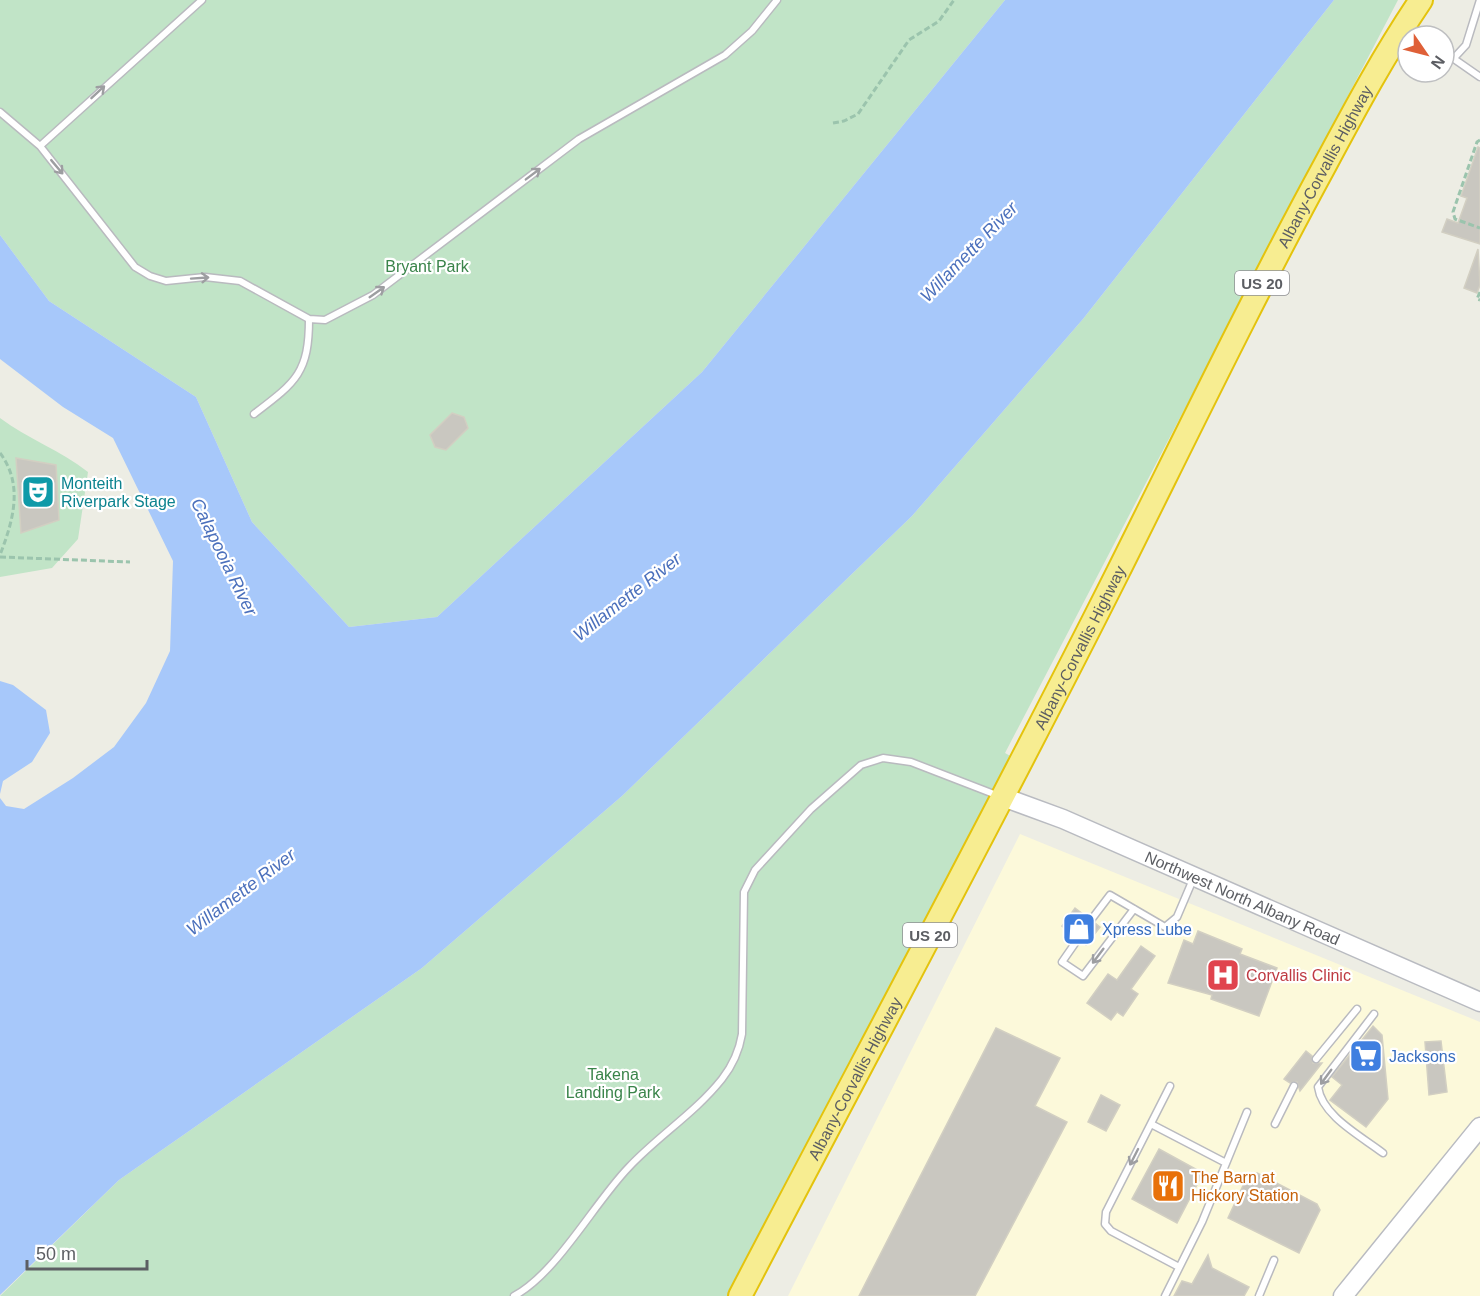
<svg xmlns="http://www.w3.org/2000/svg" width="1480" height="1296" font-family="Arial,sans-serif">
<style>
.commercial{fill:#fcf9da}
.green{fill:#c1e4c7}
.water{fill:#a7c8fa}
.building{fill:#c9c7c0;stroke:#d2cfc2;stroke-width:1.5}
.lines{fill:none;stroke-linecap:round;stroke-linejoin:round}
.lane-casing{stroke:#b9babf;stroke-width:9}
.secondary-casing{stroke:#b9bbc1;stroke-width:21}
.highway-casing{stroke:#e4c30d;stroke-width:26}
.path{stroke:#9bc4ad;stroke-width:3;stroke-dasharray:6 3;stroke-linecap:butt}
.lane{stroke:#fff;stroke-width:6}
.secondary{stroke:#fff;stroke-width:18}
.highway{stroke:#f7ed91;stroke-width:22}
.oneway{stroke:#9d9ea1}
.labels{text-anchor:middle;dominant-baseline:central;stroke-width:4.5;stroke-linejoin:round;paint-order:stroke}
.shield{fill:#fff;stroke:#8d8e92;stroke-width:1.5}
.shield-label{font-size:15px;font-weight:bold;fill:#5c5e63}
.street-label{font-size:16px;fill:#5c5e63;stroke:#fff}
.park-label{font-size:16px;fill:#3a844a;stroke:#fff}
.culture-label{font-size:16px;fill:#0d838f;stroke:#fff;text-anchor:start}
.shop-label{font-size:16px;fill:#366cbe;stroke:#fff;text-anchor:start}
.health-label{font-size:16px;fill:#be3a42;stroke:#fff;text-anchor:start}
.food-label{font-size:16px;fill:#c56008;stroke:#fff;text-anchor:start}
.water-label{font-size:18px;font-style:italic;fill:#4b70bc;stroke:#fff}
</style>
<rect width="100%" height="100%" fill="#edede4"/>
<path class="commercial" d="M 1020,834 L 1480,1022 L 1480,1296 L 788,1296 Z"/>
<path class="green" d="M 0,0 L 1005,0 L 702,372 L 437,617 L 349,627 L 252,522 L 196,397 L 49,301 L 0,235 Z
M 1334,0 L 1398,0 L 1005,753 L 1021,762 L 740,1296 L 0,1296 L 119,1180 L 422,968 L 622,796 L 912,516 L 1083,319 Z
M 0,418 C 28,439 60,450 88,472 L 78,539 L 52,568 L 0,577 Z"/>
<path class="water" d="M 1005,0 L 1334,0 L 1083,319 L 912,516 L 622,796 L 422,968 L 119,1180 L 0,1295 L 0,798 L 6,806 L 24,809 L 73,778 L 114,747 L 146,703 L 170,651 L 173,561 L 113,438 L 63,407 L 0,359 L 0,235 L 49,301 L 196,397 L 252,522 L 349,627 L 437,617 L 702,372 Z
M 0,681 L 13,685 L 46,710 L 50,733 L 32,762 L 3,781 L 0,794 Z"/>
<path class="building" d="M 1478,147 L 1480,148 L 1480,244 L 1442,232 L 1447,219 L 1458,223 L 1467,198 L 1461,196 Z
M 1478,249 L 1480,285 L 1477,293 L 1464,288 Z
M 452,413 L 464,417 L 468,428 L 446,450 L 435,447 L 430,435 Z
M 16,458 L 56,465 L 59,520 L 21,533 Z
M 1075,908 L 1087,917 L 1087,924 L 1095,923 L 1100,927 L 1086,945 L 1082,942 L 1081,935 L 1074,935 L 1062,926 Z
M 1198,931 L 1242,949 L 1240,954 L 1277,968 L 1259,1016 L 1211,999 L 1212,995 L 1168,983 L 1184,940 L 1193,944 Z
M 1141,946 L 1155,956 L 1131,989 L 1138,994 L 1123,1016 L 1117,1012 L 1111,1020 L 1087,1003 L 1108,974 L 1117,980 Z
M 1373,1026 L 1382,1035 L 1388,1099 L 1366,1127 L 1330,1100 L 1342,1085 L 1332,1077 Z
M 996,1028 L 1060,1058 L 1035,1106 L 1067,1122 L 975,1296 L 859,1296 Z
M 1441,1041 L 1447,1092 L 1429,1095 L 1425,1042 Z
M 1306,1051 L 1312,1056 L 1313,1063 L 1322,1063 L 1300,1091 L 1297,1082 L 1290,1083 L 1284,1079 Z
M 1101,1095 L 1120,1105 L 1106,1131 L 1088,1122 Z
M 1159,1149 L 1203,1173 L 1177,1223 L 1132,1199 Z
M 1257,1173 L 1317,1204 L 1320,1210 L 1299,1253 L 1228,1218 L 1247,1177 Z
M 1208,1255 L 1212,1268 L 1249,1287 L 1244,1296 L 1174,1296 L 1182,1281 L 1192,1284 Z"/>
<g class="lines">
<defs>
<path id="lane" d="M 1407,27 L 1420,36
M 1444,52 L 1480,77
M 1454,58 L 1466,45 L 1480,0
M 0,112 L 40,146 L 135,267 L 150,276 L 166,281 L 205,277 L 240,281 L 309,319 L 325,320 L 373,295 L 579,139 L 725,55 L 752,31 L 777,0
M 40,146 L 202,0
M 254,414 C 296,382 309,373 309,319
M 1091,920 L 1110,895 L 1165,927 L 1177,917 L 1194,877
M 1078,939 L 1062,962 L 1083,976 L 1134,909
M 1374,1014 L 1318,1087 C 1322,1116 1361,1136 1383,1153
M 1316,1059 L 1357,1009
M 1170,1086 L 1106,1212 L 1105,1224 L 1111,1231 L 1179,1267
M 1151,1124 L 1226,1163
M 1275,1124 L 1294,1086
M 514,1296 C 557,1273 594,1203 629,1167 C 658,1136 695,1113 722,1079 C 733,1065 739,1052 742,1034 L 744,892 L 755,870 L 811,809 L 861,765 L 883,758 L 911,762 L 999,796
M 1165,1296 L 1202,1222 L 1247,1112
M 1259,1296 L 1274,1260"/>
<g id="secondary">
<path id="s1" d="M 1003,797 L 1063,819 L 1480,1002"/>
<path d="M 1343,1296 L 1480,1127"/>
</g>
<g id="highway">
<path id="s2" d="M 740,1296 C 866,1055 996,815 1118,572 C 1186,436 1252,299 1325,165 C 1355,109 1385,53 1421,0"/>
</g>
</defs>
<use href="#lane" class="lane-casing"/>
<use href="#secondary" class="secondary-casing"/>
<use href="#highway" class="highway-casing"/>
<path class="path" d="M 833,123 L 844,121 L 858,114 L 909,40 L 939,21 L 954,0
M 1480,140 L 1477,142 L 1453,212 L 1455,219 L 1480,228
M 1480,292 L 1477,299 L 1480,300
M 0,453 C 24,485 13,521 0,555
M 0,557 L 130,562"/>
<use href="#lane" class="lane"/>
<use href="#secondary" class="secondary"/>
<use href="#highway" class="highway"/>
</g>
<defs><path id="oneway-shaft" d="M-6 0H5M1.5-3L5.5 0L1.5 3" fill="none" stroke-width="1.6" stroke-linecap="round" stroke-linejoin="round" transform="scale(1.5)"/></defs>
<g class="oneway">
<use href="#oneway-shaft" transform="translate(98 92) rotate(-43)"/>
<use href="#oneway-shaft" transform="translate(57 167) rotate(50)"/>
<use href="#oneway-shaft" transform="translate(533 174) rotate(-37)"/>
<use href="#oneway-shaft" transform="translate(200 278) rotate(-4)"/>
<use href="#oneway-shaft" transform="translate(377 292) rotate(-35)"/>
<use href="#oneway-shaft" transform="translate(1098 956) rotate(127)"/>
<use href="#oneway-shaft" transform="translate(1326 1077) rotate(126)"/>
<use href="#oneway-shaft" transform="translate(1134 1157) rotate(117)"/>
</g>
<defs>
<symbol id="theatre-square" viewBox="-11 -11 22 22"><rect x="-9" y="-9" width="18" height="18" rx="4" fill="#0f9aa8" stroke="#fff"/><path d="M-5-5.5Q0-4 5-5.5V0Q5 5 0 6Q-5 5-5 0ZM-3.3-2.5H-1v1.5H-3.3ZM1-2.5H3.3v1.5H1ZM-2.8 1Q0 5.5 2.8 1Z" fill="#fff"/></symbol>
<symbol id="shop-square" viewBox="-11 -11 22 22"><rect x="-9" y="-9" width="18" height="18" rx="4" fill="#3f7fe0" stroke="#fff"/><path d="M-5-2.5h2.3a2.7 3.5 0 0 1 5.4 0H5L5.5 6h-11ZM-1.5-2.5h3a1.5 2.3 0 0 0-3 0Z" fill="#fff"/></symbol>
<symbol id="hospital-square" viewBox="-11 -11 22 22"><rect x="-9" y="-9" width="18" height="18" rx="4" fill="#e0444e" stroke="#fff"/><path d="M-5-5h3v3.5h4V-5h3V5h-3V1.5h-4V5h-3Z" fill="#fff"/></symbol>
<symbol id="supermarket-square" viewBox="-11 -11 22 22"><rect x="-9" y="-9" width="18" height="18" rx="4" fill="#3f7fe0" stroke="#fff"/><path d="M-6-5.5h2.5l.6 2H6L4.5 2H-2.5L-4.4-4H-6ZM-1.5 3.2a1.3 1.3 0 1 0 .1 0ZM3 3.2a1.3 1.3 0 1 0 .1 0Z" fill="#fff"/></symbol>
<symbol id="restaurant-square" viewBox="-11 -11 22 22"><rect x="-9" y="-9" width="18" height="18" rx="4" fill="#e8710a" stroke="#fff"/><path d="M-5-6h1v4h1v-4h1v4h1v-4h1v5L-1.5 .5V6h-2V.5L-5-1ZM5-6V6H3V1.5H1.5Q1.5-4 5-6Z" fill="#fff"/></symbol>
</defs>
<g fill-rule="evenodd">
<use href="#theatre-square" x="19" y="473" width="38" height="38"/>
<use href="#shop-square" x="1060" y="910" width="38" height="38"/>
<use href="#hospital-square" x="1204" y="956" width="38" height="38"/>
<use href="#supermarket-square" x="1347" y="1037" width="38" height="38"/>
<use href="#restaurant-square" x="1149" y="1167" width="38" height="38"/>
</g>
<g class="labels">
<g class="shield">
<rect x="1235" y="271" width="54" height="24" rx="4.5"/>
<rect x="903" y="923" width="54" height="24" rx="4.5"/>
</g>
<g class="shield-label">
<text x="1262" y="283">US 20</text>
<text x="930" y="935">US 20</text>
</g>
<g class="street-label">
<text stroke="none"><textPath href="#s2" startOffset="1272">Albany-Corvallis Highway</textPath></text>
<text stroke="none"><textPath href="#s2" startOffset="732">Albany-Corvallis Highway</textPath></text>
<text stroke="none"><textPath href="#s1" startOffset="260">Northwest North Albany Road</textPath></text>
<text stroke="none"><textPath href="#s2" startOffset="246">Albany-Corvallis Highway</textPath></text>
</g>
<g class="park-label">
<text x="427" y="266">Bryant Park</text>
<text x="613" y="1074">Takena<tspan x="613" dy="18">Landing Park</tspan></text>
</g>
<g class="culture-label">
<text x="61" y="483">Monteith<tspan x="61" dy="18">Riverpark Stage</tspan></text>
</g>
<g class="shop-label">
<text x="1102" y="929">Xpress Lube</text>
<text x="1389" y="1056">Jacksons</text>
</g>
<g class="health-label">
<text x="1246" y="975">Corvallis Clinic</text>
</g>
<g class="food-label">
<text x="1191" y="1177">The Barn at<tspan x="1191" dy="18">Hickory Station</tspan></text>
</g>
<g class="water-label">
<text transform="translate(969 252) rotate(-46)">Willamette River</text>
<text transform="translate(224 557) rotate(64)">Calapooia River</text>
<text transform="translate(627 597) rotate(-38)">Willamette River</text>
<text transform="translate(241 892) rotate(-37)">Willamette River</text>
</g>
</g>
<g transform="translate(1426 54) rotate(125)"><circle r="28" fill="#ffffff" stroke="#bebfc1" stroke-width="1.5"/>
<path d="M0-4.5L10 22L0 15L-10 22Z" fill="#df6038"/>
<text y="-9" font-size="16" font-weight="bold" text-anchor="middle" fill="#5c5e63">N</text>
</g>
<path d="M27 1260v9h120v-9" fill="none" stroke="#5c5e63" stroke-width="3"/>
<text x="36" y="1260" font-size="18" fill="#5c5e63" stroke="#ffffff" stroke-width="4.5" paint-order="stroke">50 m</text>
</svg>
